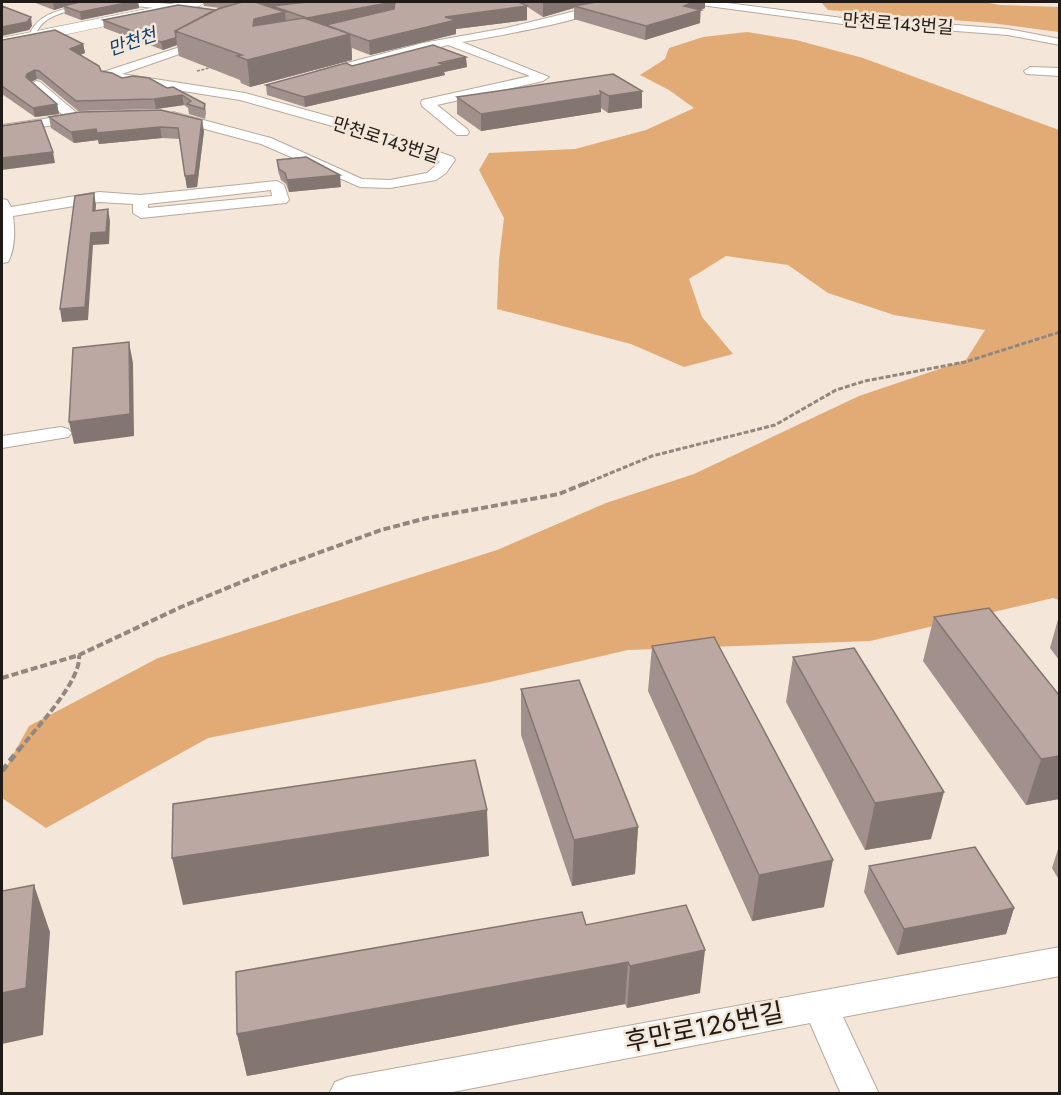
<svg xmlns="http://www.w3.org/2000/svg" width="1061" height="1095" font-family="Jost,'Noto Sans KR',sans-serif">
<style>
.green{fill:#e2ab76}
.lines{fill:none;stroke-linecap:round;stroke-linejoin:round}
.lane-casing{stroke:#b7a99c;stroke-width:2}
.street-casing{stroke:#b7a99c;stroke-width:2}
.secondary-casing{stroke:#b7a99c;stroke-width:1}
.path-far3{stroke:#91877e;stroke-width:1.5;stroke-dasharray:3 1.5;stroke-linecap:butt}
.path-far2{stroke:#91877e;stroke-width:3;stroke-dasharray:5 2;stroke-linecap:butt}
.path-far1{stroke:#91877e;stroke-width:4;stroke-dasharray:7 3;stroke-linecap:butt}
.path{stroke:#91877e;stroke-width:5;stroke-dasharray:8 4.5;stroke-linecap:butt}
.lane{fill:#fff;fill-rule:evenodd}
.street{fill:#fff;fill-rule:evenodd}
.secondary{fill:#fff;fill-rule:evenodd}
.wall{fill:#a1908b}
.shaded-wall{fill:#837671}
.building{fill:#bba8a2;stroke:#837671;stroke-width:1.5}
.labels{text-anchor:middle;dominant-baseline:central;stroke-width:5;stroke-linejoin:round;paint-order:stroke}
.far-street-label{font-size:18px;fill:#201b17;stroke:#f4e6d8}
.far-water-label{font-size:18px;font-style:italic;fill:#0b3e70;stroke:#f4e6d8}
.near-street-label{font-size:26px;fill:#201b17;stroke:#f4e6d8}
</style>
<rect width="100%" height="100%" fill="#f4e6d8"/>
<path class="green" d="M 821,2 L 984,2 L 1000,5 L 1059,7 L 1059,32 L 991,23 L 828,10 Z
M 747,32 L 796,40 L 863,58 L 1059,130 L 1059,600 L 1053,598 L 870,641 L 628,650 L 490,682 L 208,738 L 46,828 L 2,798 L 2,775 L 29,726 L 158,658 L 497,550 L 606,503 L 694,474 L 859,396 L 966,360 L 985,330 L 894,315 L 828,293 L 788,265 L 726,256 L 689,279 L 702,317 L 733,354 L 684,367 L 631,344 L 497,309 L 499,260 L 504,218 L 479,170 L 489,153 L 575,149 L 646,130 L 694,108 L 669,90 L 640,75 L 665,59 L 669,48 L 703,37 Z"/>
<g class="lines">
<defs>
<path id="lane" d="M 80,5 L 82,8 C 65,12 46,15 37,31 L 38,37 L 33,36 L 31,31 C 41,13 61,10 80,5 Z"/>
<path id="street" d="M 122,2 L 150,2 L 199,7 L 204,10 L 199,13 L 127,5 Z
M 605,2 L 617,2 C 598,19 492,37 462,42 L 549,77 L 543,81 L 437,105 L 467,129 L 469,132 L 467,135 L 457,135 L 422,106 L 421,103 L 422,100 L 530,76 L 448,45 L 321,78 L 315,74 L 317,71 L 423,43 L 506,28 L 592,7 Z
M 696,2 L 720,2 L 850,19 L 865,18 L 1008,29 L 1060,39 L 1060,45 L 1008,35 L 865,24 L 850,25 L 701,5 Z
M 206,31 L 210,32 L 210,36 L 190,46 L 185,52 L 122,74 L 245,93 L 371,128 L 453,157 L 455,160 L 446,173 L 436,180 L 390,188 L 360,187 L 261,144 L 168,119 L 166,116 L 173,112 L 271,138 L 362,179 L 390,180 L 427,173 L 440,162 L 361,134 L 240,100 L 107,79 L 101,75 L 103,72 L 177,48 L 182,42 Z
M 1030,67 L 1060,68 L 1060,76 L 1026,74 L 1024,71 Z
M 36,81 L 40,82 L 78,114 L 87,114 L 89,117 L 87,120 L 2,133 L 2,125 L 64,116 L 32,88 L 30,85 Z
M 277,181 L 284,185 L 289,200 L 286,203 L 141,218 L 133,213 L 133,204 L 99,202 L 13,216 C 15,230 15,249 8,262 L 2,263 L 2,199 L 7,200 L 11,207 L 99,192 L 140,195 ZM 271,190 L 272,196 L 148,208 L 148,204 Z
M 61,427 L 68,429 L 72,433 L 68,437 L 2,448 L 2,436 Z
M 1060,947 L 1060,976 L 843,1017 L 879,1094 L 841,1094 L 810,1023 L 442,1094 L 329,1094 L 335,1082 L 348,1077 Z"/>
<path id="secondary" d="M 181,2 L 206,2 L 199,6 L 2,48 L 2,38 Z"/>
</defs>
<use href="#lane" class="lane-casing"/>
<use href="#street" class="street-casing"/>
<use href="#secondary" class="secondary-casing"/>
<path class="path-far3" d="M 197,71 L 213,67"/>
<path class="path-far2" d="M 584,484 L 652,456 L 775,425 L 836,390 L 865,381 L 965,362 L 1060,332"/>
<path class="path-far1" d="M 2,678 L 79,655 L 181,607 L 266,572 L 381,530 L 427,518 L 559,494 L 588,482
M 19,750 C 35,729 82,681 79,655"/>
<path class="path" d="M 2,771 L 20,748"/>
<use href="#lane" class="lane"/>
<use href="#street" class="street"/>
<use href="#secondary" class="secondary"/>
</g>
<path class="wall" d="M 33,2 L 138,2 L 139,8 L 81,20 L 65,14 L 64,7 L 54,10 Z
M 203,2 L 705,2 L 705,8 L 701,10 L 700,23 L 645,40 L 574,19 L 574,8 L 543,17 L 523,4 L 527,20 L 456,29 L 456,34 L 370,55 L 352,48 L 352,60 L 250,87 L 241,83 L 240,80 L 179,56 L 177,45 L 163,50 L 104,28 L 103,20 L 215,10 L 220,8 L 204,6 Z
M 2,40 L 83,44 L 85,53 L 80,55 L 101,71 L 122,78 L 167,88 L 205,104 L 206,113 L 205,119 L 189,114 L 188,108 L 184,105 L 156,109 L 78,111 L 41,80 L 37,79 L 31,82 L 57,104 L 59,114 L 35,117 L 2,94 Z
M 352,66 L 467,67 L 444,72 L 445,75 L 305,107 L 267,95 L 266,85 Z
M 613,74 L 642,91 L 642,108 L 608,113 L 601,108 L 601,112 L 481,131 L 457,114 L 457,97 Z
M 80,112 L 204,131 L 197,187 L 187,188 L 180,139 L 162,138 L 99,144 L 98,140 L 74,143 L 51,128 L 49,117 Z
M 277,160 L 341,187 L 289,192 L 286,184 L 281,180 L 278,171 Z
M 1059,616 L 1059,660 L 1050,648 Z
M 934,617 L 1059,695 L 1059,799 L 1026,805 L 923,661 Z
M 652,646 L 824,907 L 752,921 L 648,691 Z
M 793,657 L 931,839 L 865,850 L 786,702 Z
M 521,689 L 638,827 L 635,874 L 572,886 L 521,735 Z
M 1059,846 L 1059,880 L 1052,868 Z
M 869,866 L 1014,908 L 1006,934 L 897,955 L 864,892 Z
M 586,925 L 700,993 L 627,1008 L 625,1004 L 247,1076 L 237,1034 Z"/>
<path class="shaded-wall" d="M 53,2 L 80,2 L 63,6 L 64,7 L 54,10 Z
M 131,2 L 138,2 L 139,8 L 81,20 L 80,12 Z
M 252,2 L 318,2 L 272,6 L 272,9 Z
M 395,2 L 395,14 L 326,25 L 327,28 L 308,32 L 307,18 Z
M 550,2 L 604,2 L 574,6 L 574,8 L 543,17 L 543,3 Z
M 693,2 L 705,2 L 705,8 L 700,10 L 700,23 L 645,40 L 646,26 Z
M 527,6 L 527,20 L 456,29 L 456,34 L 370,55 L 369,41 L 445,17 Z
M 285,12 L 287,37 L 253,26 L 254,19 Z
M 31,17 L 32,26 L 29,30 L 2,36 L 2,27 Z
M 350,34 L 352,60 L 250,87 L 247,60 Z
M 176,37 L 177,45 L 163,50 L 161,42 Z
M 83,44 L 85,53 L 71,58 L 70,49 Z
M 466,57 L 467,67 L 444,72 L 445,75 L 305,107 L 304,97 Z
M 35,70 L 37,79 L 29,83 L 26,77 L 27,74 Z
M 642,91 L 642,108 L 608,113 L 609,96 Z
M 182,95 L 184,105 L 156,109 L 154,99 Z
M 601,95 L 601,112 L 481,131 L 481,114 Z
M 57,104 L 59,114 L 35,117 L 33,108 Z
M 202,120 L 204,131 L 197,187 L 187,188 L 185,176 Z
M 160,127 L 162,138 L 99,144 L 98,140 L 74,143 L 71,132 L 96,129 Z
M 53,152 L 55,163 L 2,170 L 2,158 Z
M 340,175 L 341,187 L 289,192 L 287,180 Z
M 94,193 L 96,205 L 95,222 L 93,211 Z
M 108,209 L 110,221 L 109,244 L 93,245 L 88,320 L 62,322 L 60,309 L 91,233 Z
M 129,342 L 133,363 L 134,436 L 74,444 L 69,422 Z
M 1059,756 L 1059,799 L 1026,805 L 1041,759 Z
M 944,792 L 931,839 L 865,850 L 875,803 Z
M 487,810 L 489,856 L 183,905 L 172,858 Z
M 638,827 L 635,874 L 572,886 L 574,840 Z
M 833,860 L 824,907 L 752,921 L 759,875 Z
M 34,885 L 50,932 L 43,1035 L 2,1044 L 2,993 Z
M 1014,908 L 1006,934 L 897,955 L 904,929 Z
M 705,950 L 700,993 L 627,1008 L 630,966 Z
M 628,962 L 625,1004 L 247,1076 L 237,1034 Z"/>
<path class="building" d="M 80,2 L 131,2 L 80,12 L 63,6 Z
M 242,2 L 255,2 L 285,12 L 254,19 L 253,26 L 304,18 L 350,34 L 247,60 L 237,56 L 242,55 L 175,31 L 218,9 Z
M 307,2 L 393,2 L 307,18 L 272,6 Z
M 395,2 L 519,2 L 527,6 L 445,17 L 456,20 L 369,41 L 326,25 L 394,9 Z
M 596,2 L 693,2 L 684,6 L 701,10 L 646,26 L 574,6 Z
M 178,5 L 215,10 L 175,31 L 176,37 L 175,38 L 161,42 L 103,20 Z
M 2,6 L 31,17 L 27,22 L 2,27 Z
M 55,30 L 83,44 L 70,49 L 99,66 L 101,71 L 112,73 L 122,78 L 133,76 L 149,78 L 167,88 L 173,87 L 205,104 L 204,109 L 187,104 L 191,101 L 182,95 L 154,99 L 76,101 L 39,71 L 35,70 L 27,74 L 26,77 L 57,104 L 33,108 L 2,86 L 2,40 Z
M 433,45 L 466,57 L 439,63 L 444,65 L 304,97 L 266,85 L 346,63 L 352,66 Z
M 613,74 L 642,91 L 609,96 L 600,91 L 601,95 L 481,114 L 457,97 Z
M 161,110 L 202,120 L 195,175 L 185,176 L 178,128 L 160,127 L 97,133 L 96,129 L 71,132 L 49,117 L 80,112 Z
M 41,120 L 53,152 L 2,158 L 2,126 Z
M 306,157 L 340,175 L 287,180 L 285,173 L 279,169 L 277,160 Z
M 94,193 L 93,211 L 108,209 L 106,232 L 91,233 L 85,307 L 60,309 L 75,196 Z
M 129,342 L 130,414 L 69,422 L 73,348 Z
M 989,608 L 1059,695 L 1059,756 L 1041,759 L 934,617 Z
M 714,637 L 833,860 L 759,875 L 652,646 Z
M 854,648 L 944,792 L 875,803 L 793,657 Z
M 579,680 L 638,827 L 574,840 L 521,689 Z
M 475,760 L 487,810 L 172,858 L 173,804 Z
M 975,847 L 1014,908 L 904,929 L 869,866 Z
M 34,885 L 26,988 L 2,993 L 2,891 Z
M 686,905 L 705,950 L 630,966 L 628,962 L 237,1034 L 236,972 L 582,912 L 586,925 Z"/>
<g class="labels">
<g class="far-street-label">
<text transform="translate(898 24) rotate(4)">만천로143번길</text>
<text transform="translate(386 140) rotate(18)">만천로143번길</text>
</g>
<g class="far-water-label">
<text transform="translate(132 42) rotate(-19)">만천천</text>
</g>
<g class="near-street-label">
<text transform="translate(704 1027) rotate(-11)">후만로126번길</text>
</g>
</g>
<rect width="1061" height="1095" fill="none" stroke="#201b17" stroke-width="6"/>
</svg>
